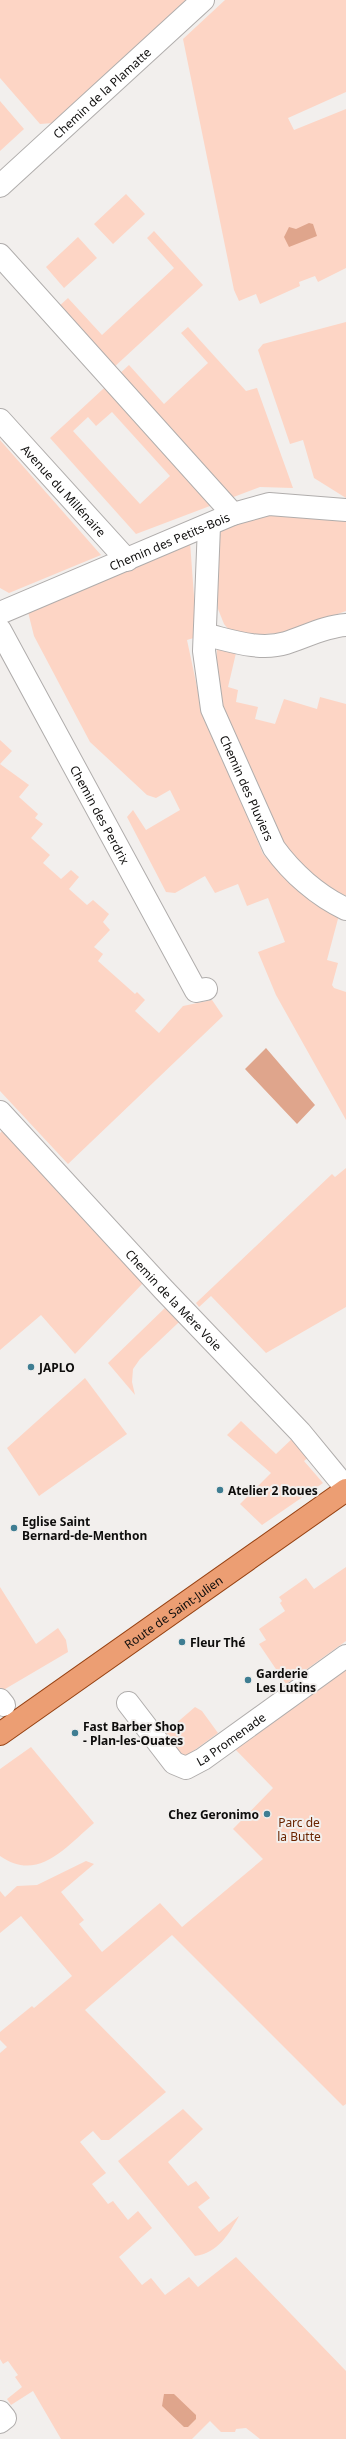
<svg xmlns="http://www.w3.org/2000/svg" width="346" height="2439" font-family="'Noto Sans',sans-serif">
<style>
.green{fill:#fdd5c5;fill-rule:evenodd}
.water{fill:#dfa58c}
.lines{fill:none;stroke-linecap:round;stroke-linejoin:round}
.minor-casing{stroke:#b0adac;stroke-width:24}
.major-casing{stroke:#964112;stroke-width:24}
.minor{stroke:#fff;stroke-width:22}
.major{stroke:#ec9e73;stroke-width:22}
.poi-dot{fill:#3f7d92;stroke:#f2efed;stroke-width:1.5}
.labels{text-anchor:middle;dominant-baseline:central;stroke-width:4;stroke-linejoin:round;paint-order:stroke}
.street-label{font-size:12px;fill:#0e0d0c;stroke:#f2efed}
.poi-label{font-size:12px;font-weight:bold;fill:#0e0d0c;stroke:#f2efed;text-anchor:start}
.park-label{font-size:12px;fill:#692400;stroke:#f2efed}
</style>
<rect width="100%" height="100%" fill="#f2efed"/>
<path class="green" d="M 0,0 L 189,0 L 53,123 L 40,124 L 0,78 Z
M 225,0 L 346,0 L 346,92 L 288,118 L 294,130 L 346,109 L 346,268 L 318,282 L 315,276 L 299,282 L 300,286 L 260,304 L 256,294 L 239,301 L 234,290 L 183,39 Z
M 0,101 L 24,129 L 0,151 Z
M 126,194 L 145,214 L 113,244 L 94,224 Z
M 154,231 L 203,285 L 112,369 L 57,308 L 68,298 L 102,335 L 174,268 L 147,238 Z
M 78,237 L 97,258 L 64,288 L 46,267 Z
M 346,322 L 346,498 L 314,478 L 303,440 L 290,444 L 258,350 L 263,344 Z
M 188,327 L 246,391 L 257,388 L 293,488 L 260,487 L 136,534 L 50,438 L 129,365 L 164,404 L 208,363 L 181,333 ZM 112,412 L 170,476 L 140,504 L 73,431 L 88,417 L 96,426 Z
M 0,440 L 101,555 L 9,593 L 0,588 Z
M 265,511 L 346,514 L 346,611 L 284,633 L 241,635 L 230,631 L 224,624 L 218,609 L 217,541 L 223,528 Z
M 190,542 L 197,637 L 187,640 L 200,701 L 263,854 L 296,889 L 309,899 L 339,915 L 327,960 L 338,963 L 332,985 L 334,988 L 346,992 L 346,1120 L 276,995 L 258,952 L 285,942 L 268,898 L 247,906 L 238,884 L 215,893 L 205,876 L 175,893 L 166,892 L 127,817 L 133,810 L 146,830 L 180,810 L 170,790 L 156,798 L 147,795 L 90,742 L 34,636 L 27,608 Z
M 217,648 L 236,653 L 228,687 L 238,690 L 236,702 L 258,707 L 255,719 L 275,724 L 284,699 L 317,709 L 320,697 L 346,704 L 346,896 L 323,885 L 298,862 L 277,834 L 223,711 L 216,668 Z
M 0,740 L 12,751 L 0,764 L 29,785 L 19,797 L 38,814 L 35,818 L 43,824 L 31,838 L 50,855 L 43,863 L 61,879 L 71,870 L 79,877 L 69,889 L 87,905 L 93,900 L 109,914 L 103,922 L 110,930 L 94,947 L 103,954 L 98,961 L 135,994 L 137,992 L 145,1000 L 135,1011 L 159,1033 L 183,1006 L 212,1000 L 223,1016 L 68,1164 L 0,1091 Z
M 2,1131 L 145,1281 L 75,1354 L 41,1315 L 0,1350 L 0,1133 Z
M 346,1168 L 346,1307 L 266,1353 L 211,1296 L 199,1307 L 196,1303 L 332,1174 L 335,1177 Z
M 167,1306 L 187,1322 L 178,1323 L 140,1359 L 133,1369 L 132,1382 L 135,1395 L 108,1363 Z
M 85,1378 L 127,1434 L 39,1496 L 7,1448 Z
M 241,1421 L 276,1454 L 295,1436 L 311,1455 L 304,1461 L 323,1483 L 262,1525 L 240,1504 L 271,1473 L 227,1435 Z
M 346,1567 L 346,1641 L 286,1684 L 259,1644 L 266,1640 L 259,1629 L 285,1611 L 280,1603 L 282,1601 L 279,1597 L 306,1578 L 314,1589 Z
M 0,1587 L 36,1644 L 58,1628 L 66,1640 L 68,1652 L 0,1692 Z
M 346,1667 L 346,2104 L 343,2106 L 172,1935 L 85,2010 L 166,2092 L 109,2140 L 101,2140 L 93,2131 L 80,2142 L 106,2173 L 92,2184 L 108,2204 L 113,2201 L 128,2220 L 138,2211 L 152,2228 L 119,2257 L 142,2285 L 151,2278 L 165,2295 L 189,2277 L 198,2287 L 236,2257 L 346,2371 L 346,2439 L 260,2439 L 246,2428 L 236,2429 L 235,2432 L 221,2432 L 210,2421 L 192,2439 L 61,2439 L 33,2391 L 11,2405 L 7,2399 L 22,2387 L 15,2377 L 18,2375 L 8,2361 L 3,2364 L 0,2359 L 0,2053 L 7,2047 L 0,2040 L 0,2032 L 32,2006 L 34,2008 L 72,1976 L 21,1916 L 0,1933 L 0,1891 L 5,1897 L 17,1886 L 37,1885 L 86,1861 L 94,1864 L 61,1892 L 84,1920 L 79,1924 L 102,1952 L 160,1903 L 182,1927 L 263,1859 L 233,1829 L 273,1788 L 233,1747 Z
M 195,1707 L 202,1711 L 218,1733 L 185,1757 L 181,1756 L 166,1732 Z
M 31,1747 L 94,1823 C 66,1847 38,1883 0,1856 L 0,1769 Z
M 183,2109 L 203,2129 L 168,2162 L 188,2186 L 196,2181 L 210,2198 L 198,2207 L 219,2232 L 239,2216 C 229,2234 218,2253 195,2256 L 118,2161 Z"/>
<path class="water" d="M 309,223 L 313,224 L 317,236 L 289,247 L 284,237 L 289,227 L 296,229 Z
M 266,1048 L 315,1105 L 297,1124 L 245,1069 Z
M 164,2394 L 174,2394 L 196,2415 L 196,2419 L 188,2427 L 184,2427 L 162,2406 Z"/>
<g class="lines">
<defs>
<g id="minor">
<path id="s1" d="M 0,186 L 203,0"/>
<path d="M 0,255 L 233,514"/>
<path id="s2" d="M 0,420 L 127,560"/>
<path id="s3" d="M 209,526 L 204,651 L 212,709 L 274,848 C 292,873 318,896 346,909"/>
<path id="s4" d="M 0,613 L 233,514 L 269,504 L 346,510"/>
<path id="s5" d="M 0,630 L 196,991 L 206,989"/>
<path d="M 207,635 C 232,641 260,651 286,643 C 305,637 326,626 346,625"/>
<path id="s6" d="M 0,1112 L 164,1290 L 300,1432 L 346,1488"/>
<path d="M 0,1700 L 4,1705"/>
<path id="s7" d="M 128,1703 L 174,1763 L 186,1768 L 203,1759 L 346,1656"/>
<path d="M 0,2412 L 5,2418 L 0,2422"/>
</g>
<g id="major">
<path id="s8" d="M 0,1734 L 346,1490"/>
</g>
</defs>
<use href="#minor" class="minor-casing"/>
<use href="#major" class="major-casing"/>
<use href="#minor" class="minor"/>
<use href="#major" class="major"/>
</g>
<g class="poi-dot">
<circle cx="31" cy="1367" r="4"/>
<circle cx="220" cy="1490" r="4"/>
<circle cx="14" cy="1528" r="4"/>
<circle cx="182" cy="1642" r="4"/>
<circle cx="248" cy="1680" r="4"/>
<circle cx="75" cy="1733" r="4"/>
<circle cx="267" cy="1814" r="4"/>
</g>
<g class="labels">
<g class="street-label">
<text stroke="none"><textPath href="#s1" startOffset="138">Chemin de la Plamatte</textPath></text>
<text stroke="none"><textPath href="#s2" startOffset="95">Avenue du Millénaire</textPath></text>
<text stroke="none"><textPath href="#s4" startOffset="184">Chemin des Petits-Bois</textPath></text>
<text stroke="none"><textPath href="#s3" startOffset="270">Chemin des Pluviers</textPath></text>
<text stroke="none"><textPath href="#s5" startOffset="210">Chemin des Perdrix</textPath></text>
<text stroke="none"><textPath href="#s6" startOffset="256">Chemin de la Mère Voie</textPath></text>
<text stroke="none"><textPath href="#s8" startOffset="212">Route de Saint-Julien</textPath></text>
<text stroke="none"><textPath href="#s7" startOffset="142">La Promenade</textPath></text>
</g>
<g class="poi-label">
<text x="39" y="1367">JAPLO</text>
<text x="228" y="1490">Atelier 2 Roues</text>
<text x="22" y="1521">Eglise Saint<tspan x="22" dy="14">Bernard-de-Menthon</tspan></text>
<text x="190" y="1642">Fleur Thé</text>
<text x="256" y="1673">Garderie<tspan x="256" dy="14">Les Lutins</tspan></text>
<text x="83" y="1726">Fast Barber Shop<tspan x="83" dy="14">- Plan-les-Ouates</tspan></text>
<text x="259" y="1814" text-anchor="end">Chez Geronimo</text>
</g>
<g class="park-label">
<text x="299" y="1822">Parc de<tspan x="299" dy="14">la Butte</tspan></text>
</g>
</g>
</svg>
